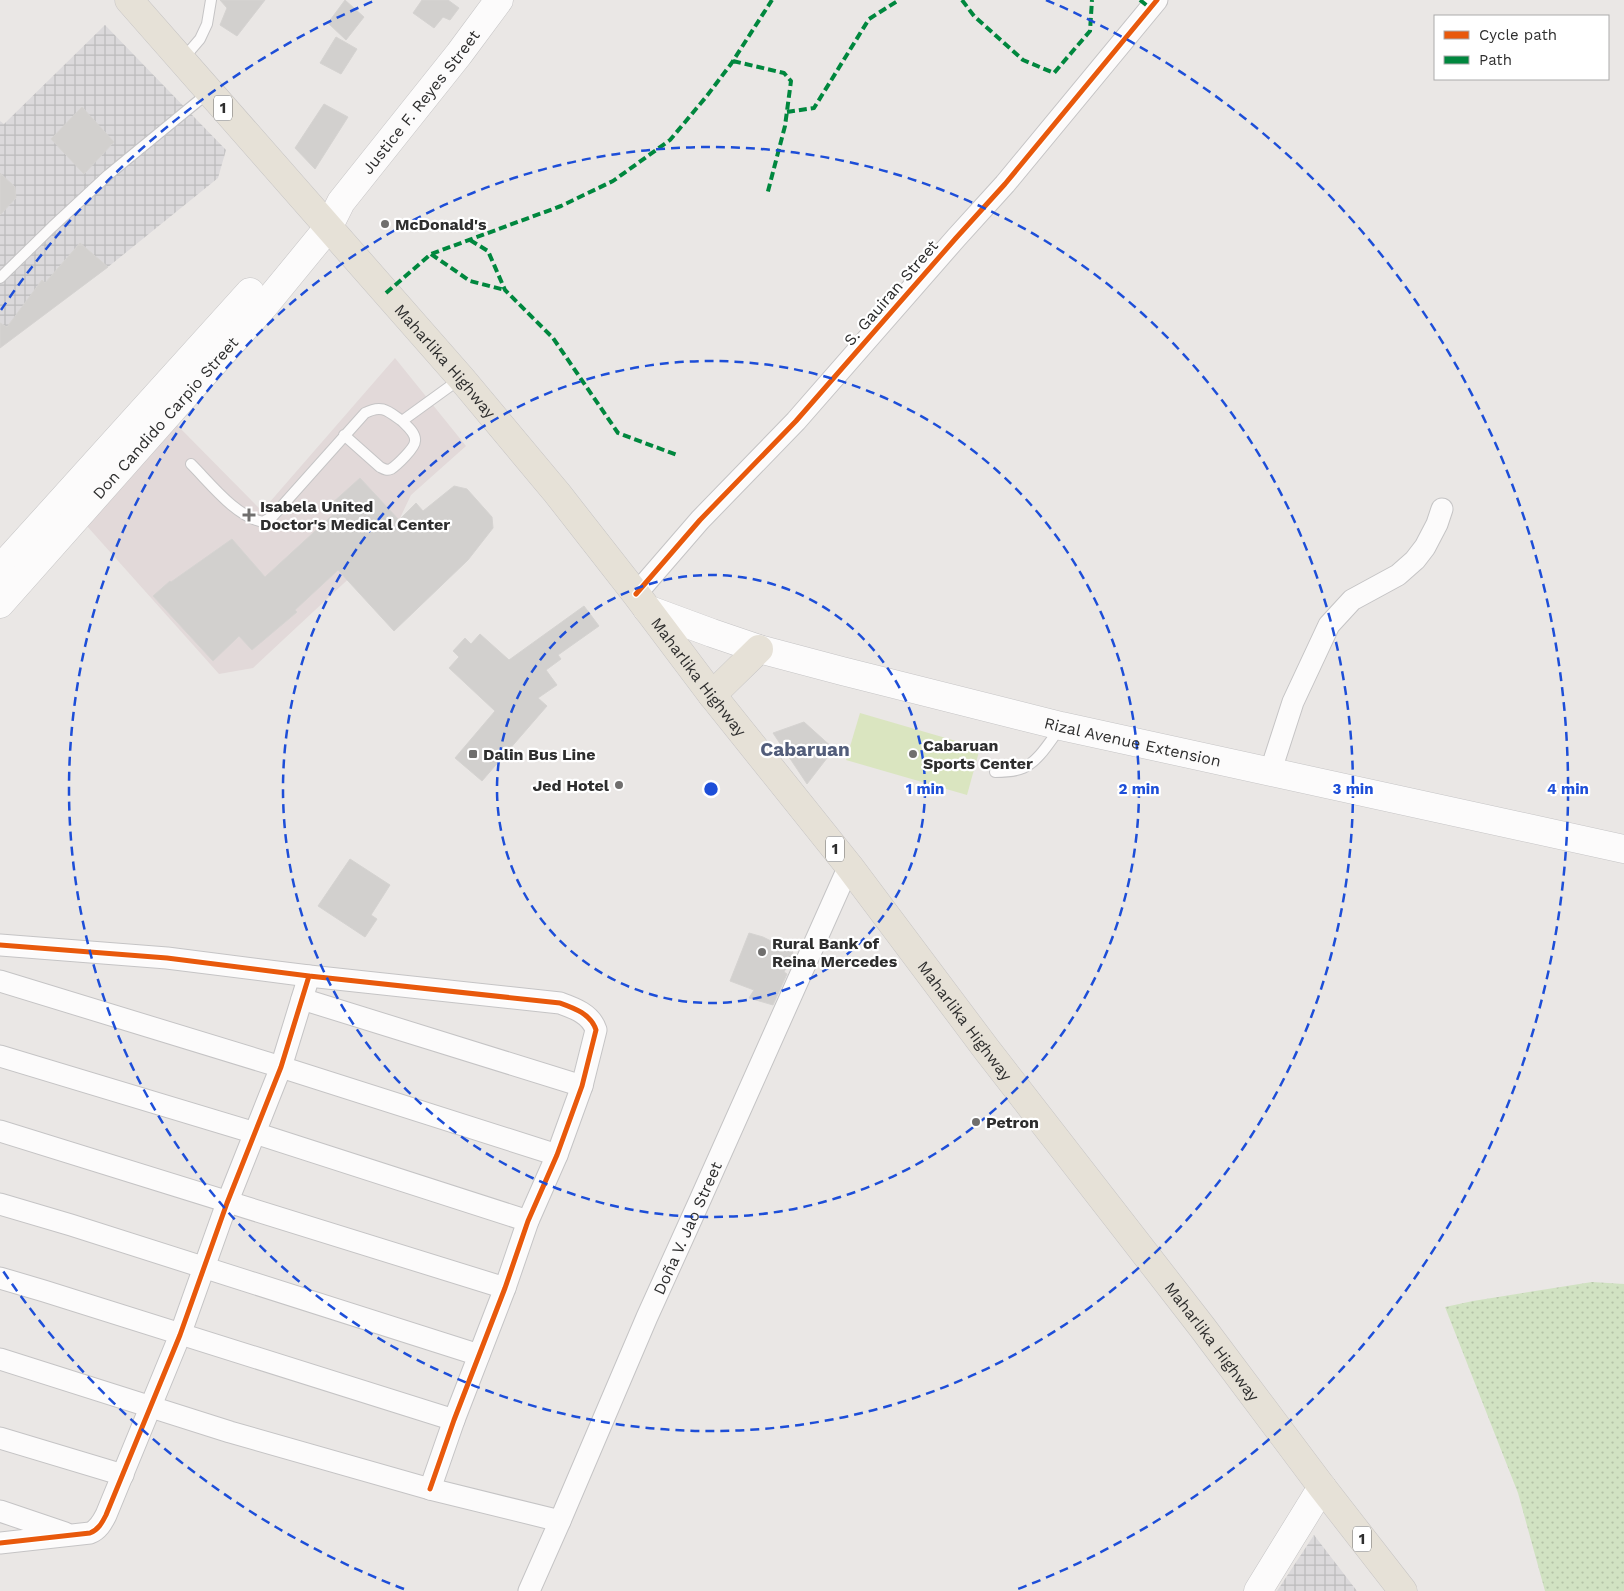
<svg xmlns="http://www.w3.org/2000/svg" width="1624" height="1591" font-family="'Work Sans',sans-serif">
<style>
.industrial{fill:url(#industrial-grid)}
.medical{fill:#e2d9d9}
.grass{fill:url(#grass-dots)}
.pitch{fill:#dae5c0}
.building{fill:#d2d0ce;stroke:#d5d3d1}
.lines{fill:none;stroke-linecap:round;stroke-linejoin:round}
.lane-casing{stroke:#c5c4c5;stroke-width:12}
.street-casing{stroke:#c5c4c5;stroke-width:23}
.secondary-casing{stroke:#c5c4c5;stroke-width:29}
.primary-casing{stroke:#c6c4c4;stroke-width:29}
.lane{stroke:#fcfbfb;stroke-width:10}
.street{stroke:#fcfbfb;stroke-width:21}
.secondary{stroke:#fcfbfb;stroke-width:28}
.primary{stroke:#e6e1d7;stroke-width:28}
.quiet{stroke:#00873e;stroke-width:4;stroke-dasharray:8 4;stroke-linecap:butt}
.cycleway-casing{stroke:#fff;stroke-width:8}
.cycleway{stroke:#e8590c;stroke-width:5}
.ring{fill:none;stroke:#1d4ed8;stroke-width:2.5;stroke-dasharray:9 6}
.poi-dot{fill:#706f6e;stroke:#fff;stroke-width:2}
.labels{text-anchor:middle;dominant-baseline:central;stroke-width:4.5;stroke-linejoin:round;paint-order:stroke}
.shield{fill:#fff;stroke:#6d6d6d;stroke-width:1}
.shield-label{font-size:15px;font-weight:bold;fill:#2e2e2e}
.street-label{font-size:16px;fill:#2e2e2e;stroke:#fff}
.poi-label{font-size:16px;font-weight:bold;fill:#2e2e2e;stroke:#fff;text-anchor:start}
.quarter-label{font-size:19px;font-weight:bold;fill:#525d7a;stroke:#fff}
.centre{fill:#1d4ed8;stroke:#fff;stroke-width:2.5}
.ring-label{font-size:15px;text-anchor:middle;font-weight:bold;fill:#1d4ed8;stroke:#fff;stroke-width:4.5;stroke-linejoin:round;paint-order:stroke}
</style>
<defs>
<pattern id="industrial-grid" width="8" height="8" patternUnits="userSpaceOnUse" patternTransform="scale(1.25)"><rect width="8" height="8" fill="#dbd9db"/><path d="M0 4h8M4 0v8" fill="none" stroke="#bcbbbc"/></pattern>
<pattern id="grass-dots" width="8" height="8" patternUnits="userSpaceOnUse" patternTransform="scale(1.25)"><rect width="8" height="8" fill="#d1e2c2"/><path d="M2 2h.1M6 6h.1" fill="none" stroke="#b4c2a7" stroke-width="1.8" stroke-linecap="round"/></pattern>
</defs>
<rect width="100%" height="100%" fill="#eae7e5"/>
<path class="industrial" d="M 105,25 L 226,150 L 218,178 L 108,267 L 0,347 L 0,121 L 4,124 Z
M 1314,1535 L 1357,1591 L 1277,1591 Z"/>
<path class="medical" d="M 395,358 L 466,446 L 411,495 L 400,518 L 402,529 L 253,668 L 219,674 L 86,525 L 177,425 L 262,511 Z"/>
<path class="grass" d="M 1592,1282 L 1624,1284 L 1624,1591 L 1545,1591 L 1518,1493 L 1445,1307 L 1473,1301 Z"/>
<path class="pitch" d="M 860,713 L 980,748 L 967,795 L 846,760 Z"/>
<path class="building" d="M 220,0 L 265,0 L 237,36 L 220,25 L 227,8 Z
M 345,0 L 364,17 L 346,40 L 328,23 Z
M 422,0 L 448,0 L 459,8 L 450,20 L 443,17 L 434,28 L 413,13 Z
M 336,37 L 357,49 L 341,74 L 320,63 Z
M 324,104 L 348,117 L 315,169 L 295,148 Z
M 82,107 L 114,142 L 84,174 L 51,139 Z
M 0,173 L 15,187 L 16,198 L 0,215 Z
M 80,243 L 108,267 L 0,348 L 0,323 L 7,327 L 42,280 L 45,283 Z
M 360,478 L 399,520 L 416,503 L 423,511 L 454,486 L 467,489 L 492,517 L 493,528 L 468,560 L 394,631 L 338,570 L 295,610 L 297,612 L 252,650 L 239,636 L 213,661 L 153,596 L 170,581 L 171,582 L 232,539 L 265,577 L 337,511 L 330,505 Z
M 584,606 L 599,626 L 558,655 L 561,659 L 546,670 L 557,685 L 538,698 L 547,706 L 482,781 L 455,758 L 495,711 L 449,668 L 459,657 L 453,651 L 465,638 L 471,644 L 480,634 L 509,660 Z
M 804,722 L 834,749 L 807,784 L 773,733 Z
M 350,859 L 390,885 L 371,915 L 377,919 L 365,937 L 318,906 Z
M 749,933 L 763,937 L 793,952 L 784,972 L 787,974 L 773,1005 L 749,998 L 754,990 L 730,981 Z"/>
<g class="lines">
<defs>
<path id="lane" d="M 182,60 L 200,39 L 207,24 L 211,0
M 0,278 L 52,227 L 108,175 L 208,93
M 344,435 L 380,467 C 384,469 387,471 391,469 C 397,465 415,448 415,441 C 416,433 407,426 402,421
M 191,464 C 211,484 235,516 263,522 L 273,516 L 365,413 C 382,404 388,411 402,421 L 460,379
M 995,772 C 1004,772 1014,772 1023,768 C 1039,761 1050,741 1060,728"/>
<g id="street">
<path d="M 636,594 L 700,520 L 796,421 L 956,238 L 1005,184 L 1157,0"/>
<path d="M 1270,773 L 1293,702 L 1329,625 L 1352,600 L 1398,575 L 1415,560 L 1425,547 L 1437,524 L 1442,509"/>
<path d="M 0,945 L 167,958 L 309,976 L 560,1003 C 574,1008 591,1014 596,1030 L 582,1086 L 557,1155 L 528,1221 L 505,1288 L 454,1420 L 430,1489"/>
<path d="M 0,981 L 281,1067 L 557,1155"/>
<path d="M 302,999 L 582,1086"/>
<path d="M 0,1056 L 255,1133 L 528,1221"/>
<path d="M 0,1131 L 505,1288"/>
<path d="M 0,1204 L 71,1225 L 479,1355"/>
<path d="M 0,1278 L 44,1291 L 454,1420"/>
<path d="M 0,1359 L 230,1432 L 430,1489 L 560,1521"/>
<path d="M 0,1438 L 123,1475"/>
<path d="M 0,1511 L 65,1533"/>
<path d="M 0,1543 L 90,1533 C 98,1530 102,1523 106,1515 L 180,1335 L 227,1203 L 281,1067 L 309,976"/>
<path id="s1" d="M 529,1591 L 560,1521 L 647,1317 L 700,1200 L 849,866"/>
</g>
<g id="secondary">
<path d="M 0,569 L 250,292"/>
<path id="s2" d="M 0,604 L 264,306 L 328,228 L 341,202 L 459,54 L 499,0"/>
<path id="s3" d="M 647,609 L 712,633 L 759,649 L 842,671 L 1061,726 L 1624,849"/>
<path d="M 1258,1591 L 1322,1487"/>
</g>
<g id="primary">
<path id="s4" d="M 129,0 L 461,378 L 557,493 L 636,594 L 712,695 L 849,866 L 987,1050 L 1202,1327 L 1322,1487 L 1403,1591"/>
<path d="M 712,695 L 759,649"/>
</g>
</defs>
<use href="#lane" class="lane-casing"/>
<use href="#street" class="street-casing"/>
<use href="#secondary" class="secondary-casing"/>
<use href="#primary" class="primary-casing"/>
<use href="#lane" class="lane"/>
<use href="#street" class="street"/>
<use href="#secondary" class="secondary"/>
<use href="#primary" class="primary"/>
<path class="quiet" d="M 962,0 L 974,16 L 1023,60 L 1054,73 L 1090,31 L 1092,0
M 1140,0 L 1150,8
M 733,61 L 784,73 L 791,81 L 785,126 L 767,195
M 787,112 L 814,108 L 869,19 L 899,0
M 470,240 L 488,251 L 505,290 L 553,338 L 618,433 L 677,455
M 431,254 L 470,281 L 505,290
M 386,293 L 431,254 L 561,206 L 613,181 L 670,140 L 706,97 L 731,64 L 772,0"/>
<defs>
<path id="cycleway" d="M 636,594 L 700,520 L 796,421 L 956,238 L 1005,184 L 1157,0
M 0,945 L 167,958 L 309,976 L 560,1003 C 574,1008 591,1014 596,1030 L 582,1086 L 557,1155 L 528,1221 L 505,1288 L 454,1420 L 430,1489
M 0,1543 L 90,1533 C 98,1530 102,1523 106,1515 L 180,1335 L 227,1203 L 281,1067 L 309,976"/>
</defs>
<use href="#cycleway" class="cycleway-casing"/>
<use href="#cycleway" class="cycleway"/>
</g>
<g class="ring">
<circle cx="711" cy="789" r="214"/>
<circle cx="711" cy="789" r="428"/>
<circle cx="711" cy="789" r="642"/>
<path d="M404 1589A857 857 0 0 1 1 1268M1 310A857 857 0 0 1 376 0M1046 0A857 857 0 0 1 1018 1589"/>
</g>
<g class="poi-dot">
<circle cx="385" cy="224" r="5"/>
<path d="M246.5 507.5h5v5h5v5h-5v5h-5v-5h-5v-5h5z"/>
<rect x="468" y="749" width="10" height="10" rx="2.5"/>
<circle cx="913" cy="754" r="5"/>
<circle cx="619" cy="785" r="5"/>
<circle cx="762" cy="952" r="5"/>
<circle cx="976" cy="1122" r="5"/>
</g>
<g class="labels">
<g class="shield">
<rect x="214" y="95.5" width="18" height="25" rx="4"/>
<rect x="826" y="836.5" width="18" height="25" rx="4"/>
<rect x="1353" y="1526.5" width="18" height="25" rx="4"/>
</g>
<g class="shield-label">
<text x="223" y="108">1</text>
<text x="835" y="849">1</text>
<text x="1362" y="1539">1</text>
</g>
<g class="street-label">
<text stroke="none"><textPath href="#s2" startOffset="656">Justice F. Reyes Street</textPath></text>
<text transform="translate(891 293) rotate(-49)">S. Gauiran Street</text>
<text stroke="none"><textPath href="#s4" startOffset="480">Maharlika Highway</textPath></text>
<text stroke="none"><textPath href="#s2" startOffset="249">Don Candido Carpio Street</textPath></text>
<text stroke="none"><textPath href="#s4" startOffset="885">Maharlika Highway</textPath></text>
<text stroke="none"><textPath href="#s3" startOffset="504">Rizal Avenue Extension</textPath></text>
<text stroke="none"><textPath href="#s4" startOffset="1320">Maharlika Highway</textPath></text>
<text stroke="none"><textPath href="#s1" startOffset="396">Doña V. Jao Street</textPath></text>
<text stroke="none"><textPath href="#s4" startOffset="1725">Maharlika Highway</textPath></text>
</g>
<g class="poi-label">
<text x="395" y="224">McDonald's</text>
<text x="260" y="506">Isabela United<tspan x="260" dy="18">Doctor's Medical Center</tspan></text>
<text x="923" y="745">Cabaruan<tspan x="923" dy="18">Sports Center</tspan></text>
<text x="483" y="754">Dalin Bus Line</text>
<text x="609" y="785" text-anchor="end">Jed Hotel</text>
<text x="772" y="943">Rural Bank of<tspan x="772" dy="18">Reina Mercedes</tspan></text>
<text x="986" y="1122">Petron</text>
</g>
<g class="quarter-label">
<text x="805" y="749">Cabaruan</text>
</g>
</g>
<circle cx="711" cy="789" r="8" class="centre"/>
<g class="ring-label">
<text x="925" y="794">1 min</text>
<text x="1139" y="794">2 min</text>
<text x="1353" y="794">3 min</text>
<text x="1568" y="794">4 min</text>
</g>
<rect x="1434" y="15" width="175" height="65" fill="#ffffff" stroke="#ababab"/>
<rect x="1444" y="31" width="25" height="8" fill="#e8590c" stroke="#ababab"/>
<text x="1479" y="40" font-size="15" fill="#2e2e2e">Cycle path</text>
<rect x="1444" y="56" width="25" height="8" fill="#00873e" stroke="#ababab"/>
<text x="1479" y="65" font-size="15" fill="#2e2e2e">Path</text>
</svg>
